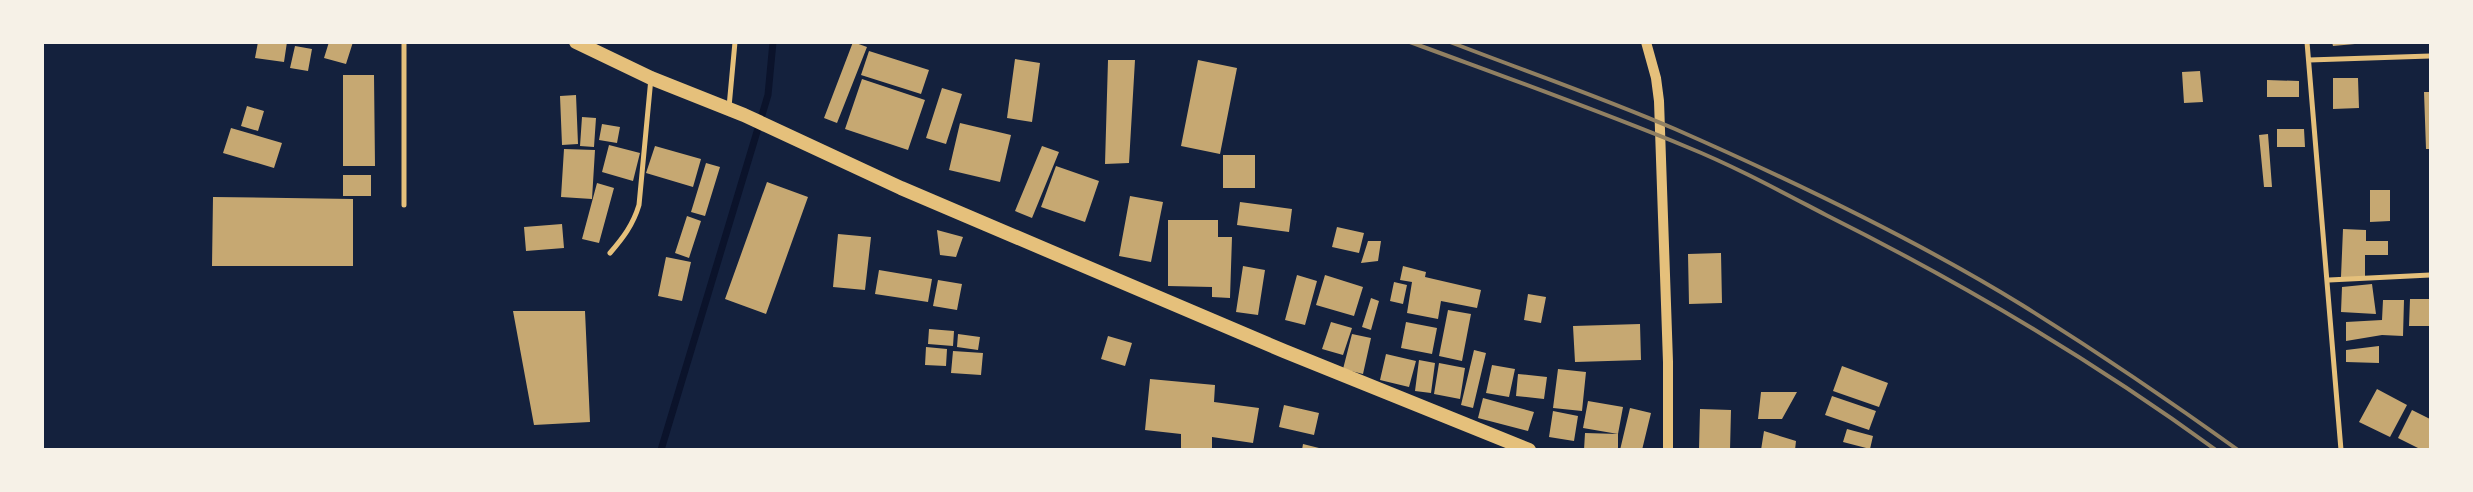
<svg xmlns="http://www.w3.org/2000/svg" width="2473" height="492" font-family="'Alegreya Sans',sans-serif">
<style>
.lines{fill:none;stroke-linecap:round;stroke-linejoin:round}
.stream{stroke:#0b132b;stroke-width:7}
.building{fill:#c6a872}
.minor{stroke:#e5c07b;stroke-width:5}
.secondary{stroke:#e5c07b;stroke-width:10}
.trunk{stroke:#e5c07b;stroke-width:14}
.rail{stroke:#918062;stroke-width:4}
</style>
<rect width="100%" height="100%" fill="#14213d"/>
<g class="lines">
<path class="stream" d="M 661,450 L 768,95 L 773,42"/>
</g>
<path class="building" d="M 258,42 L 287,42 L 284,62 L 255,58 Z
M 329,42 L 353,42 L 346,64 L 324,58 Z
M 853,42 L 867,47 L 837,123 L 824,118 Z
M 2332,42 L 2355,42 L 2355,44 L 2333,46 Z
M 295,46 L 312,49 L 308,71 L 290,68 Z
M 869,51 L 929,70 L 921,94 L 861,75 Z
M 1015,59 L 1040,63 L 1032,122 L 1007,118 Z
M 1108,60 L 1135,60 L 1129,163 L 1105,164 Z
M 1198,60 L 1237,68 L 1220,154 L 1181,146 Z
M 2200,71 L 2203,102 L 2184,103 L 2182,72 Z
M 343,75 L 374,75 L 375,166 L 343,166 Z
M 2333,78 L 2358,78 L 2359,108 L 2333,109 Z
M 862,79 L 925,100 L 908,150 L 845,129 Z
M 2267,80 L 2299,81 L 2299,97 L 2267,97 Z
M 942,88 L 962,94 L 946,144 L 926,138 Z
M 2424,92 L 2430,92 L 2430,149 L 2426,149 Z
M 576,95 L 578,144 L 562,145 L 560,96 Z
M 247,106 L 264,111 L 258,131 L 241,126 Z
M 582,117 L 596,118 L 594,147 L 580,146 Z
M 960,123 L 1011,135 L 1000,182 L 949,170 Z
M 602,124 L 620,127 L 617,143 L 599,140 Z
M 231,128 L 282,143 L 274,168 L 223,153 Z
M 2277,129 L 2304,129 L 2305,147 L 2277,147 Z
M 2268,134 L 2272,187 L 2264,187 L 2259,135 Z
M 609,145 L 640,153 L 633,181 L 602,172 Z
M 655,146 L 701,159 L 693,187 L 646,173 Z
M 1042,146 L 1059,152 L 1032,218 L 1015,211 Z
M 564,149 L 595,150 L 592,199 L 561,197 Z
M 1223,155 L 1255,155 L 1255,188 L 1223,188 Z
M 706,163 L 720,167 L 705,216 L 691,212 Z
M 1056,166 L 1099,181 L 1085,222 L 1041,207 Z
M 343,175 L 371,175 L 371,196 L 343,196 Z
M 767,182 L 808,197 L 766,314 L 725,299 Z
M 597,183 L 614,188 L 599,243 L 582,239 Z
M 2370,190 L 2390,190 L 2390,221 L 2370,222 Z
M 1130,196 L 1163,202 L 1151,262 L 1119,256 Z
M 213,197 L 353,199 L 353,266 L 212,266 Z
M 1240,202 L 1292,209 L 1289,232 L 1237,225 Z
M 687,216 L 701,221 L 689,258 L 675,253 Z
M 1168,220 L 1218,220 L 1218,237 L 1232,237 L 1230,298 L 1212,297 L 1212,287 L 1168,286 Z
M 562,224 L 564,248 L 526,251 L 524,227 Z
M 1337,227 L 1364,233 L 1359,253 L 1332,247 Z
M 2343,229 L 2366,230 L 2366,241 L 2388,241 L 2388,255 L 2365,255 L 2365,278 L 2341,277 Z
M 937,230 L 963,237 L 956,257 L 940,255 Z
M 838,234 L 871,237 L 865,290 L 833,287 Z
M 1368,241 L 1381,241 L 1378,261 L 1361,263 Z
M 1721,253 L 1722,303 L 1689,304 L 1688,254 Z
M 666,257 L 691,262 L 682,301 L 658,296 Z
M 1243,266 L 1265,270 L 1258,315 L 1236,312 Z
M 1403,266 L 1426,272 L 1425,277 L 1481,290 L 1477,308 L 1441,301 L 1438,319 L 1407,313 L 1412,282 L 1400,280 Z
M 879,270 L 932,279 L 928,302 L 875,294 Z
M 1297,275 L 1317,281 L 1305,325 L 1285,320 Z
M 1325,275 L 1363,287 L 1354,316 L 1316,305 Z
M 938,280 L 962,284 L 957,310 L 933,306 Z
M 1394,282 L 1407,285 L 1403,304 L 1390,301 Z
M 2372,284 L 2376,314 L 2341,312 L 2342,287 Z
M 1528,294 L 1546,297 L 1541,323 L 1524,320 Z
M 1371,298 L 1379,301 L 1371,330 L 1362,327 Z
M 2410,299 L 2430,299 L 2430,326 L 2409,326 Z
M 2383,300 L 2404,300 L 2403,336 L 2382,335 L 2346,341 L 2346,322 L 2382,320 Z
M 1448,310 L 1471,314 L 1462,361 L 1439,356 Z
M 513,311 L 585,311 L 590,422 L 534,425 Z
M 1331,322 L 1352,328 L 1343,355 L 1322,349 Z
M 1406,322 L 1437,328 L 1432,354 L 1401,348 Z
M 1640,324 L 1641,360 L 1575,362 L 1573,326 Z
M 929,329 L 954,331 L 953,346 L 928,344 Z
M 958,334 L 980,337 L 978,350 L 957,347 Z
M 1352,334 L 1371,338 L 1363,374 L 1343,369 Z
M 1108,336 L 1132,343 L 1125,366 L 1101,359 Z
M 2379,346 L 2379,363 L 2346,362 L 2346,350 Z
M 926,347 L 947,349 L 946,366 L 925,365 Z
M 1474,350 L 1486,353 L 1473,408 L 1461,405 Z
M 953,351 L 983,353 L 981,375 L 951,373 Z
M 1386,354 L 1416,361 L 1409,387 L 1380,380 Z
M 1419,360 L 1435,363 L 1431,393 L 1415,391 Z
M 1439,363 L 1465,368 L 1460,399 L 1434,394 Z
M 1492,365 L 1515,369 L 1509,397 L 1486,393 Z
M 1842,366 L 1888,383 L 1879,407 L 1833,391 Z
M 1558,369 L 1586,372 L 1582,411 L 1553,408 Z
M 1518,374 L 1547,377 L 1544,399 L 1516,396 Z
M 1150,379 L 1215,385 L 1214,402 L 1259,408 L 1253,443 L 1212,437 L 1212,450 L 1181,450 L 1181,434 L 1145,430 Z
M 2377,389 L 2407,405 L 2390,437 L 2359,422 Z
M 1761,392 L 1797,392 L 1782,419 L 1758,419 Z
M 1832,396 L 1876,411 L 1869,430 L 1825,415 Z
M 1483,398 L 1534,412 L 1528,431 L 1478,418 Z
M 1588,401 L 1623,407 L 1618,434 L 1583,428 Z
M 1284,405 L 1319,413 L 1314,435 L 1279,427 Z
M 1630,408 L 1651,413 L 1642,450 L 1620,450 Z
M 1700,409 L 1731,410 L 1730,450 L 1699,450 Z
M 2412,410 L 2430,419 L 2430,450 L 2422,450 L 2398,438 Z
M 1553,411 L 1578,416 L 1574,441 L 1549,437 Z
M 1847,429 L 1873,436 L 1870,449 L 1843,442 Z
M 1764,431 L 1796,441 L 1795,450 L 1761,450 Z
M 1585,433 L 1618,434 L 1618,450 L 1584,450 Z
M 1303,444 L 1323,449 L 1323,450 L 1302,450 Z"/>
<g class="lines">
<path class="minor" d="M 404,42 L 404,205
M 2307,42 L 2341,450
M 2309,60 L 2430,56
M 729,107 L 735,42
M 610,253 C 623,238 633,225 639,205 L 651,78
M 2329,280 L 2430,275"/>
<path class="secondary" d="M 1646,42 L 1656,78 L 1659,101 L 1668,362 L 1668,450"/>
<path class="trunk" d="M 576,42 L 651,78 L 744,115 L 901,188 L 1284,351 L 1529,450"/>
<path class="rail" d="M 1410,42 C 1502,76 1595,109 1687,147 C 1734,166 1780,191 1826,215 C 1964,284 2091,359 2216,450
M 1450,42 C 1525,71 1601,97 1675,129 C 1791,180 1915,239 2022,305 C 2096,351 2167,399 2238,450"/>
</g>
<rect width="2473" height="492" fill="none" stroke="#f6f1e7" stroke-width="88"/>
</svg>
